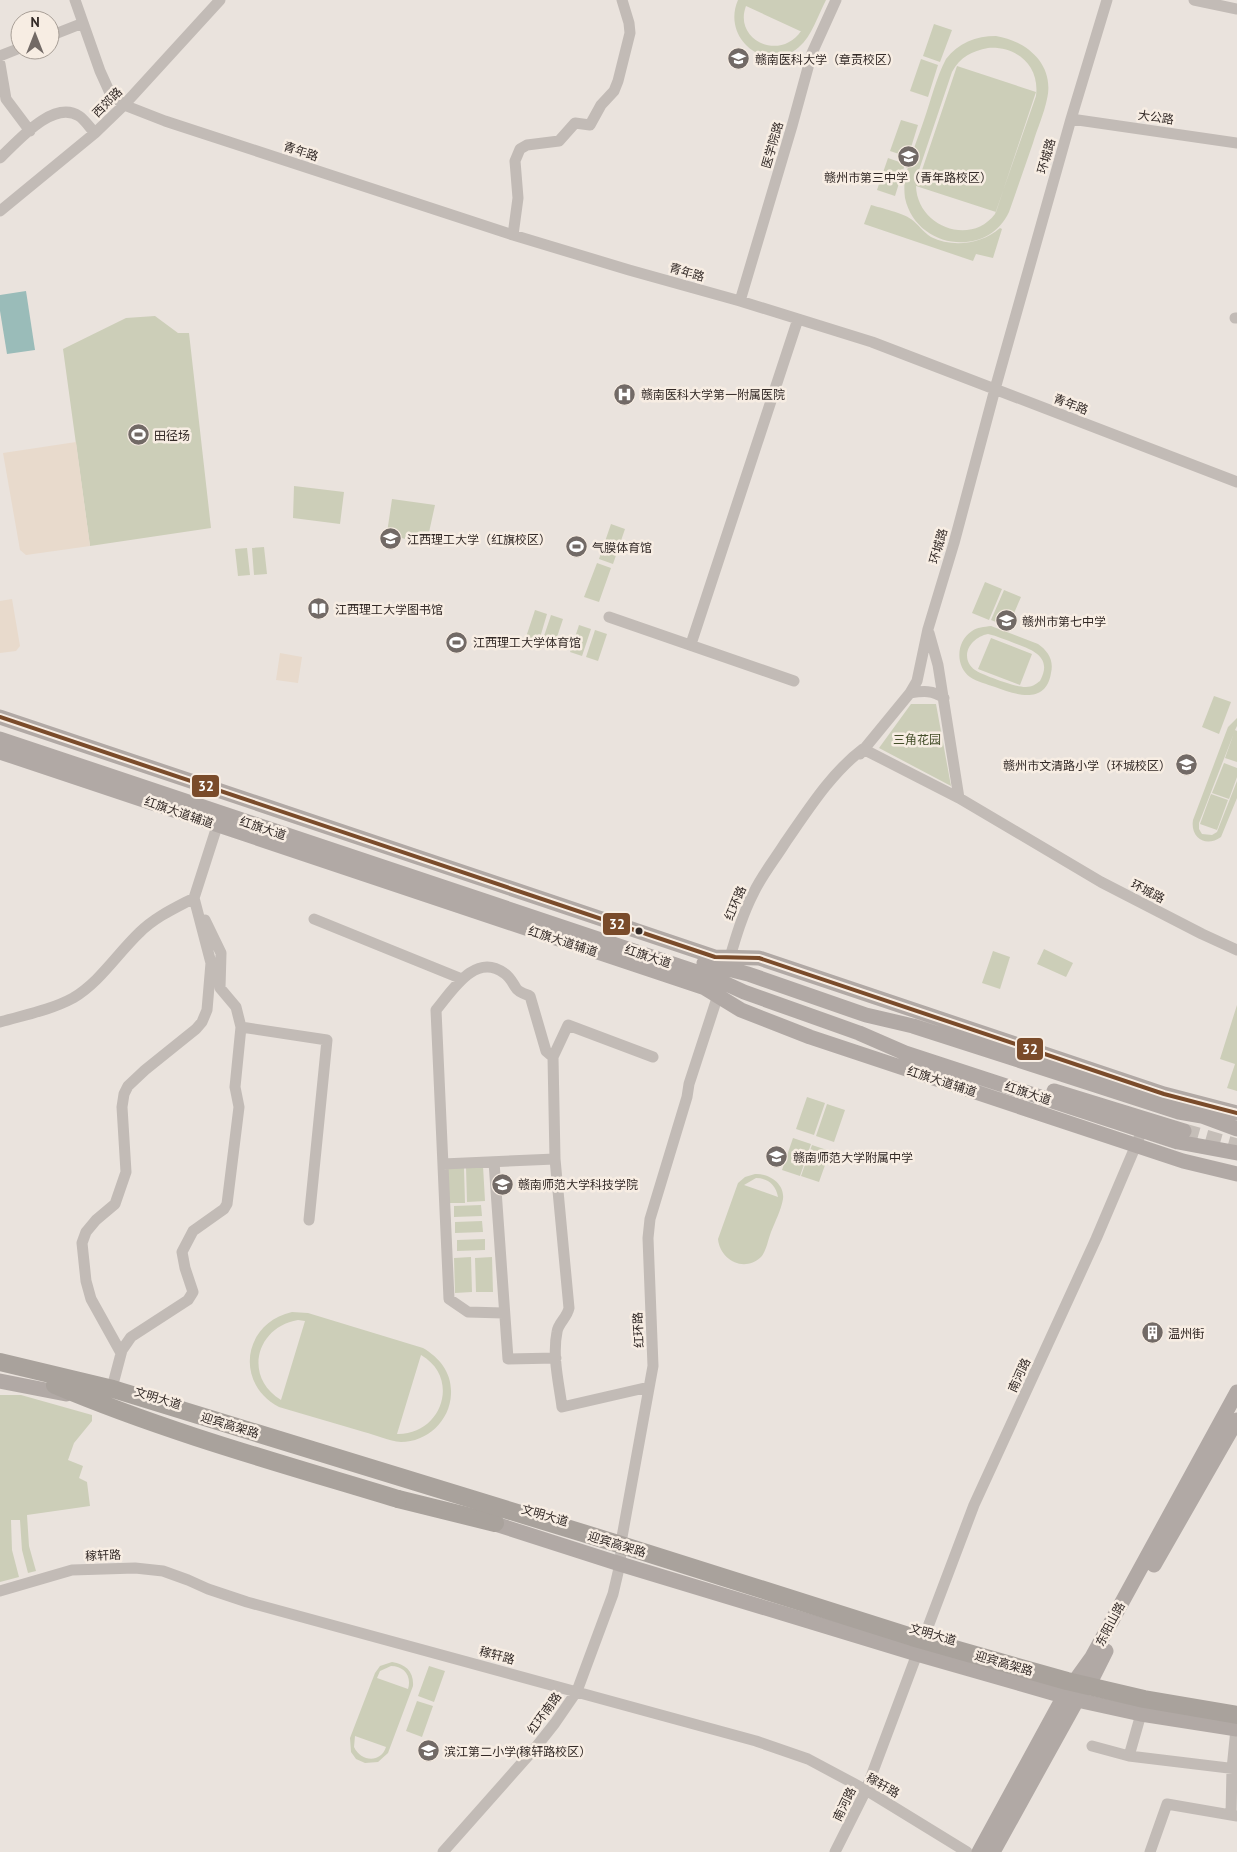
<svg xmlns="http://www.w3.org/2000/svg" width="1237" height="1852" font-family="'PT Sans','Noto Sans SC',sans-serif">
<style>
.green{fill:#ccceb8;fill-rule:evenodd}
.plaza{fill:#e8dacc}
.water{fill:#9abcb9}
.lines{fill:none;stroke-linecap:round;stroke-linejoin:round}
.major-tunnel{stroke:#c5beb8;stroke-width:15;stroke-dasharray:15 8;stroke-linecap:butt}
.minor{stroke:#c2bbb6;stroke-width:11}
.major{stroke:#b1a9a5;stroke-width:15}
.highway{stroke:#a9a29c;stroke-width:18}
.highway-bridge{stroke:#a9a29c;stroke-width:18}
.bus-1-casing{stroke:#f7ede3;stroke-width:8}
.bus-1{stroke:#7a4b2a;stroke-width:4}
.bus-dot{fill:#322926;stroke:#f7ede3;stroke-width:2}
.labels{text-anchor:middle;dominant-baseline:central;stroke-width:5;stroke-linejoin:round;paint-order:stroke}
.poi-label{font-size:12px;fill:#322926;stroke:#f7ede3;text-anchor:start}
.street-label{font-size:12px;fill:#322926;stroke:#f7ede3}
.park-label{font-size:12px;fill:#454f2b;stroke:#f7ede3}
.line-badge{stroke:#f7ede3;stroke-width:2}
.badge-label{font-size:14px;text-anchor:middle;font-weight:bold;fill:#fff}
</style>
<rect width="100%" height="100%" fill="#eae3dd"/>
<path class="green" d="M 738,0 L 826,0 C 818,15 812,36 799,47 C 767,75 721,39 738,0 ZM 746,6 L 800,31 L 801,31 C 780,62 733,40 746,6 Z
M 934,24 L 952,30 L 940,62 L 923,56 Z
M 996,36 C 1027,41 1055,65 1047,99 C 1044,114 1037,129 1033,143 C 1025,166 1017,189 1009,212 C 987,259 916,249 905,198 C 904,190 904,182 906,175 C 910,157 918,138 924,120 C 931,100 936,78 946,59 C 958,43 976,36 996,36 ZM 988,48 C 1017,46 1040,66 1036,96 L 995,214 C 970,247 917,226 916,186 L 996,212 L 1036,92 L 957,66 L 917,185 L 918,173 L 952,72 C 960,57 972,51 988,48 Z
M 921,59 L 938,65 L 928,97 L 910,91 Z
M 901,120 L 918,125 L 908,157 L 890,151 Z
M 888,158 L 905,164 L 895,196 L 877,190 Z
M 871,205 C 881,208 903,213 911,219 C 918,224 923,232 931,237 C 953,248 982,244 1000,228 L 1002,229 L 993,258 L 976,254 L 973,261 L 864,224 Z
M 155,316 L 178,333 L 189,333 L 211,528 L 90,546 L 63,349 L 126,318 Z
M 294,486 L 344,492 L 340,524 L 293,518 Z
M 392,499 L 435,505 L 426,546 L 387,533 Z
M 611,524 L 625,529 L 613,564 L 599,559 Z
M 264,547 L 267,574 L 254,575 L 252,548 Z
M 247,548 L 250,575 L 238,576 L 235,549 Z
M 597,563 L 611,568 L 599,602 L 584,597 Z
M 985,582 L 1002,589 L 989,620 L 972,613 Z
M 1004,590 L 1021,597 L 1008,627 L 991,620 Z
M 535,610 L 547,614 L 539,641 L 526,637 Z
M 551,615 L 563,619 L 554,646 L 542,642 Z
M 579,625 L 591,629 L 582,656 L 570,652 Z
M 991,626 L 1038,644 C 1048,651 1054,660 1051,673 C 1046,705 1016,695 995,687 C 987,684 977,682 970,677 C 955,666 956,641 972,631 C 977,627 984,627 991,626 ZM 988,634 C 997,636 1006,640 1014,643 C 1033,650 1053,657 1040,681 C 1036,684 1032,687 1026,687 C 1018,688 982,675 975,670 C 958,657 971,637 988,634 Z
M 595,630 L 607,634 L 598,661 L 586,657 Z
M 991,638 L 1032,654 L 1020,685 L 978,669 Z
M 1214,696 L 1231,702 L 1219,734 L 1202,727 Z
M 911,704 L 936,704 L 951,786 L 879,748 Z
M 1237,718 L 1237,726 L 1235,730 L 1237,731 L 1237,762 L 1225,758 L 1234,733 L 1199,823 L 1199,829 L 1202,834 L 1212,835 L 1217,832 L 1237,781 L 1237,798 L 1221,837 C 1206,848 1190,838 1193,820 L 1228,727 Z
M 1224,763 L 1237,768 L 1237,777 L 1229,799 L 1212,793 Z
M 1211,794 L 1228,800 L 1217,830 L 1200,824 Z
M 1044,949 L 1073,963 L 1066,977 L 1037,964 Z
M 993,951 L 1010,957 L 1000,989 L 982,983 Z
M 1237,1005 L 1237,1091 L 1227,1088 L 1235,1064 L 1220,1059 Z
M 807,1097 L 825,1103 L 814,1135 L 796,1129 Z
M 827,1104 L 845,1110 L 834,1142 L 816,1136 Z
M 793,1138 L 811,1144 L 800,1176 L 782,1170 Z
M 812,1145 L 830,1151 L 819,1182 L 801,1176 Z
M 483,1166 L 485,1201 L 467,1202 L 466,1167 Z
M 446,1168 L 464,1168 L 465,1203 L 448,1203 Z
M 755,1174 C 768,1173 785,1183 783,1199 C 781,1210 775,1222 771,1232 C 768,1240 766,1252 761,1257 C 744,1273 720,1260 718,1239 L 738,1183 L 745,1177 ZM 756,1178 C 768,1178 776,1185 778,1197 L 744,1185 Z
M 481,1205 L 482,1216 L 454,1217 L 454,1206 Z
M 482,1221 L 483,1232 L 455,1233 L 455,1222 Z
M 485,1239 L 485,1250 L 457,1251 L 457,1240 Z
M 471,1257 L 472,1292 L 455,1293 L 454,1258 Z
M 492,1257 L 493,1292 L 476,1292 L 475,1258 Z
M 292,1312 L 308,1313 L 423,1348 C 440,1358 452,1373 451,1394 C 450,1421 427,1442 401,1442 C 389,1441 376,1435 364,1432 C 336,1424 307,1415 279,1407 C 234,1383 243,1323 292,1312 ZM 298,1320 L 305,1321 L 281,1400 C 243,1377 256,1327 298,1320 ZM 421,1355 C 461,1378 442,1435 397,1434 Z
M 0,1395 L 21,1395 L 92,1415 L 92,1421 L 74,1443 L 68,1460 L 83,1466 L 79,1478 L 87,1482 L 90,1506 L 27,1515 L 29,1546 L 36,1571 L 28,1573 L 22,1550 L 20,1520 L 11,1520 L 12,1550 L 19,1577 L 0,1582 Z
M 392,1662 C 406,1664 414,1672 413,1686 L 388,1753 L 378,1762 L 365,1763 L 356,1759 L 351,1752 L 350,1738 L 375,1673 L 380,1666 ZM 391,1666 C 404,1666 412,1676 408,1689 L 377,1678 L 380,1671 ZM 355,1736 L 386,1747 C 381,1763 361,1762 354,1747 Z
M 429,1666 L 445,1671 L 434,1702 L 418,1696 Z
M 417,1701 L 433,1706 L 422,1737 L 406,1731 Z"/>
<path class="plaza" d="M 76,442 L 90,546 L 26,555 L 20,550 L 3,453 Z
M 12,599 L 20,646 L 16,651 L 0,653 L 0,601 Z
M 280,653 L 302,657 L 298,683 L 276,680 Z"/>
<path class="water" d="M 26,291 L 35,350 L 7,354 L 0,311 L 0,295 Z"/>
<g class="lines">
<path class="major-tunnel" d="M 1184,1131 L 1237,1146"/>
<path class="minor" d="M 75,0 L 100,71 L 110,93 L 124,105 L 165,121 L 513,235 L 629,270 L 740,301 L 872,342 L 1237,482
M 1194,0 L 1237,9
M 50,36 L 83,23
M 0,56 L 20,48
M 0,64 L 6,99 L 30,131
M 1071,119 L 1237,143
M 0,158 C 17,142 53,99 79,116 C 85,120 90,128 95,133
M 0,211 L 95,133 L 124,105 L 220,0
M 513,235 L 518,198 L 515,161 L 520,149 L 527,145 L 559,141 L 575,123 L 590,125 L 601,105 L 614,91 L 618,81 L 630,33 L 629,23 L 622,0
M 740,301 L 792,126 L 812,53 L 836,0
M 1235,318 L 1237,318
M 609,617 L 794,681
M 929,633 L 938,665 L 959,798
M 691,644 L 798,319
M 910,693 C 923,691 933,690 944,698
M 863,749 L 959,798 L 1101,882 L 1202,934 L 1237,950
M 860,754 L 910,693 L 917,681 L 928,629 L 954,543 L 995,389 L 1071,119 L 1107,0
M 314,919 L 462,979
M 728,964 C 735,940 742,915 754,892 C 762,875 775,859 785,843 C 808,810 831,773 863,749
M 0,1022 C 24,1015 51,1010 73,998 C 100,982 117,954 139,933 C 155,917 175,908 194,898
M 241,1027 L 327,1040 L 309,1220
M 494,1162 L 508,1359 L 556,1358
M 443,1164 L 555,1159
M 503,1313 L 468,1312 L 449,1299 L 436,1010 C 452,991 475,952 504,973 C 510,977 512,982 516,988 C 518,992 525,994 530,996 L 546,1051 L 553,1057
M 121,1353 L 91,1299 L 86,1281 L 82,1243 L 86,1232 L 96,1220 L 115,1204 L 126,1172 L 122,1107 L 124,1094 L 128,1086 L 145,1070 L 196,1029 L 202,1022 L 207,1010 L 211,963 L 194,898 L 220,817
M 113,1384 L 122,1350 L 131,1337 L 188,1300 L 193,1292 L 185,1268 L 182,1252 L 193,1231 L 224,1209 L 227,1204 L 239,1107 L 235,1087 L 241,1027 L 236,1007 L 220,988 L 221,953 L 205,920
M 649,1387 L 562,1407 C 559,1384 552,1356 557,1332 C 558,1323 567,1318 569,1308 L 555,1159 L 553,1057 L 568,1025 L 653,1057
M 0,1591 L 72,1570 L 135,1568 L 163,1571 L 188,1580 L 208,1589 L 247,1602 L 756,1741 L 808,1759 L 866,1790 L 967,1852
M 926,1632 L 974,1505 L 1096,1239 L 1139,1138
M 1092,1746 L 1129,1756 L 1237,1769
M 1129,1756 L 1141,1714
M 1231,1815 L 1232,1769 L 1236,1729
M 443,1852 L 536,1747 L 555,1723 L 577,1691 L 613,1594 L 620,1564 L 622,1537 L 653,1366 L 648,1238 L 650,1219 L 687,1097 L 689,1084 L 720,989
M 835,1852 L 866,1790 L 917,1654
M 1150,1852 L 1167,1804 L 1237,1816"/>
<path class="major" d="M 0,717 L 715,957 L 759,958 L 1164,1094 L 1237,1113
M 0,739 L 709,976 L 744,992 L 859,1033 L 905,1053 L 1178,1142 L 1237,1153
M 0,752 L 705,988 L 741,1010 L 810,1037 L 1183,1161 L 1237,1174
M 704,963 L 748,974 L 866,1015 L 913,1026 L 1179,1112 L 1202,1116 L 1237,1129
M 1054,1091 L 1184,1131
M 0,1381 L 66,1394
M 483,1520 L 620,1564 L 917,1654 L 1077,1700 L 1141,1714 L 1237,1729
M 1154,1565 L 1237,1420
M 979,1852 L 1064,1696 L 1092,1657 L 1237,1392
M 993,1852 L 1077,1700 L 1092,1679 L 1106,1651"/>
<path class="highway" d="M 398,1499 L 495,1523"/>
<path class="highway-bridge" d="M 0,1362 L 113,1389 L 612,1542 L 912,1637 L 1067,1681 L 1144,1699 L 1237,1715
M 55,1385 C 166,1432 283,1464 398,1499"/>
<defs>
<path id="bus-1" d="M 0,717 L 715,957 L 759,958 L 1164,1094 L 1237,1113"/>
</defs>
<use href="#bus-1" class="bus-1-casing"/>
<use href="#bus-1" class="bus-1"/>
</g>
<defs>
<symbol id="university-disc" viewBox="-11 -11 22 22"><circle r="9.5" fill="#726a66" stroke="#f7ede3"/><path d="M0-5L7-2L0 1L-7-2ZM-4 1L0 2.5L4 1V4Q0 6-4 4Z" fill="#fff"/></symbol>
<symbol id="school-disc" viewBox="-11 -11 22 22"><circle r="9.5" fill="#726a66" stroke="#f7ede3"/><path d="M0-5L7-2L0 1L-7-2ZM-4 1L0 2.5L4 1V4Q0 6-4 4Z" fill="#fff"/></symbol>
<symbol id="hospital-disc" viewBox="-11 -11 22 22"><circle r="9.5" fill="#726a66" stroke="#f7ede3"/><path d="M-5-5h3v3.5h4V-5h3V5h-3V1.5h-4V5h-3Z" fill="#fff"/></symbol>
<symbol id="stadium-disc" viewBox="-11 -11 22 22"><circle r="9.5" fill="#726a66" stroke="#f7ede3"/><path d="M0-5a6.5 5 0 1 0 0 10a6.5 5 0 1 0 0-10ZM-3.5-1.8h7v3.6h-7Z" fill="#fff"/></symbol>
<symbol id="library-disc" viewBox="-11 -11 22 22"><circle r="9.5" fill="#726a66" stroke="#f7ede3"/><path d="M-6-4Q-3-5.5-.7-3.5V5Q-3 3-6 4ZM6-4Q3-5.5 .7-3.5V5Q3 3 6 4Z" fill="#fff"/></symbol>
<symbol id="building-disc" viewBox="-11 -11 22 22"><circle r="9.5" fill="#726a66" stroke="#f7ede3"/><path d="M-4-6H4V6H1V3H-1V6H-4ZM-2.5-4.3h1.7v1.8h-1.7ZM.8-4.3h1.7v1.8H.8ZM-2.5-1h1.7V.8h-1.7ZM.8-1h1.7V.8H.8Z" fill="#fff"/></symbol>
</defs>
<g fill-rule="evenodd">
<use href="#university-disc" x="726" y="46" width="25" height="25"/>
<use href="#school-disc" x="896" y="144" width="25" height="25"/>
<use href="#hospital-disc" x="612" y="382" width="25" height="25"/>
<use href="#stadium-disc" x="126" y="422" width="25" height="25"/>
<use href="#university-disc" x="378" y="526" width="25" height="25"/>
<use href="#stadium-disc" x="564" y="534" width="25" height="25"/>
<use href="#library-disc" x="306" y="596" width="25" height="25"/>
<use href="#school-disc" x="994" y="608" width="25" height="25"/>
<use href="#stadium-disc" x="444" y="630" width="25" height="25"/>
<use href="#school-disc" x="1174" y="752" width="25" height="25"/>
<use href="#school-disc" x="764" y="1144" width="25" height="25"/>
<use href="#university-disc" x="490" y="1172" width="25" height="25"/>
<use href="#building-disc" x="1140" y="1320" width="25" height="25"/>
<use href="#school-disc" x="416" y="1738" width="25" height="25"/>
</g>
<circle class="bus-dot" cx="639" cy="931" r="4.5"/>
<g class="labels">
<g class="poi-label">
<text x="755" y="59">赣南医科大学（章贡校区）</text>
<text x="908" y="177" text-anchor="middle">赣州市第三中学（青年路校区）</text>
<text x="641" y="394">赣南医科大学第一附属医院</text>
<text x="154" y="435">田径场</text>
<text x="407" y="539">江西理工大学（红旗校区）</text>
<text x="592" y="547">气膜体育馆</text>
<text x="335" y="609">江西理工大学图书馆</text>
<text x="1022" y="621">赣州市第七中学</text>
<text x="473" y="642">江西理工大学体育馆</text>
<text x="1171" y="765" text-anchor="end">赣州市文清路小学（环城校区）</text>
<text x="793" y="1157">赣南师范大学附属中学</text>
<text x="518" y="1184">赣南师范大学科技学院</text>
<text x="1168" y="1333">温州街</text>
<text x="444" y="1751">滨江第二小学(稼轩路校区）</text>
</g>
<g class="street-label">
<text transform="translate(107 102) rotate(-45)">西郊路</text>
<text transform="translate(1156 117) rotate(8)">大公路</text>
<text transform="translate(772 145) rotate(-74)">医学院路</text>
<text transform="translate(301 151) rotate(18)">青年路</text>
<text transform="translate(1046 156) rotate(-74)">环城路</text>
<text transform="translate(687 272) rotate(16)">青年路</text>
<text transform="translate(1071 404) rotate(21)">青年路</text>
<text transform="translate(938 546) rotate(-74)">环城路</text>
<text transform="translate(179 812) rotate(19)">红旗大道辅道</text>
<text transform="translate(263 828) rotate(18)">红旗大道</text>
<text transform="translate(1148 891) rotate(27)">环城路</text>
<text transform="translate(735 903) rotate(-67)">红环路</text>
<text transform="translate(563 941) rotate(18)">红旗大道辅道</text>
<text transform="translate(648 956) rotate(18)">红旗大道</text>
<text transform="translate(942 1081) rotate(18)">红旗大道辅道</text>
<text transform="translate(1028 1093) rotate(18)">红旗大道</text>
<text transform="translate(638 1330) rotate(-93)">红环路</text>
<text transform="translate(1019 1375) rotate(-65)">南河路</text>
<text transform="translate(158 1398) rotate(17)">文明大道</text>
<text transform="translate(230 1425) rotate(17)">迎宾高架路</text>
<text transform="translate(545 1515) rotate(16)">文明大道</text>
<text transform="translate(617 1544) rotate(17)">迎宾高架路</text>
<text transform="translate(103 1555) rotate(-2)">稼轩路</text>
<text transform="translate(1110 1624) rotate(-62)">东阳山路</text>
<text transform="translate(933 1634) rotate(16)">文明大道</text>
<text transform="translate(497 1655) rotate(15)">稼轩路</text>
<text transform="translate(1004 1663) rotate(16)">迎宾高架路</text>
<text transform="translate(544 1713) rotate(-54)">红环南路</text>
<text transform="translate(883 1785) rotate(30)">稼轩路</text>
<text transform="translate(844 1804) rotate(-64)">南河路</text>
</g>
<g class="park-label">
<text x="917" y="739">三角花园</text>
</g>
</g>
<g class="line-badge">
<rect x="191" y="774" width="29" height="24" rx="5" fill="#7a4b2a"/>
<rect x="602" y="912" width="29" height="24" rx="5" fill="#7a4b2a"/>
<rect x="1016" y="1037" width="28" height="24" rx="5" fill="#7a4b2a"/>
</g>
<g class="badge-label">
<text x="206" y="791">32</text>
<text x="617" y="929">32</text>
<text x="1030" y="1054">32</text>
</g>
<g transform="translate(35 35)"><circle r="24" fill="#f7ede3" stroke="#a89f97"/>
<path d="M0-4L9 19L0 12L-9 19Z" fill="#726a66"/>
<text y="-8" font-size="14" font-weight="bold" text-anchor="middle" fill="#322926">N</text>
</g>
</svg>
